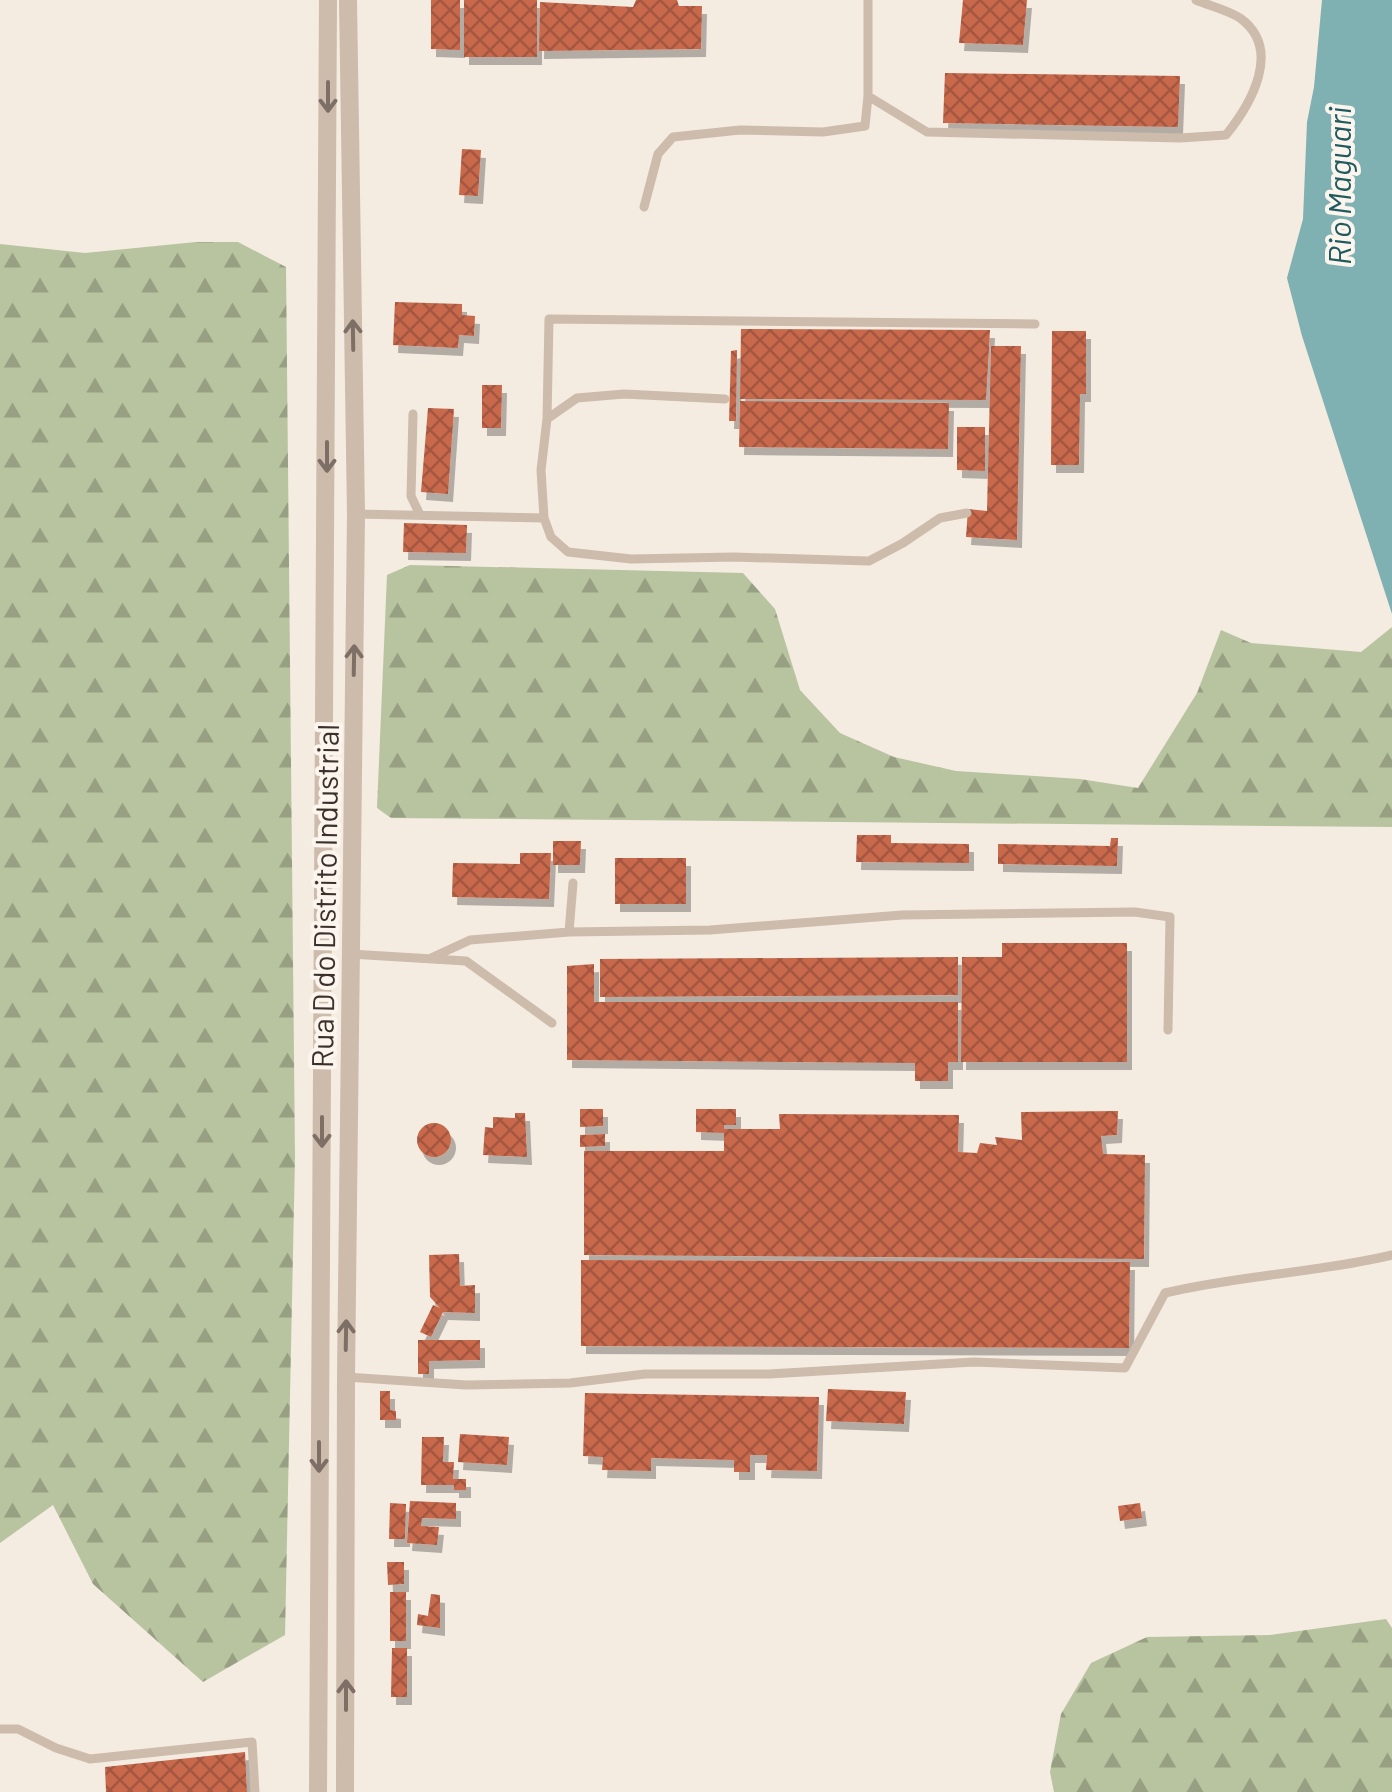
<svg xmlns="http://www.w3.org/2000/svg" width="1392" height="1792" font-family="Barlow,sans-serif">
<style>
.forest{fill:url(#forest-firs)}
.water{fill:#7fb0b2}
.building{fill:url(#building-cross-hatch);filter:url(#shadow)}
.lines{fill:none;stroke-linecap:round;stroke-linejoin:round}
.service{stroke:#cdbbac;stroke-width:9}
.minor{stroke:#cdbbac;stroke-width:18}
.oneway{stroke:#7d6f65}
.labels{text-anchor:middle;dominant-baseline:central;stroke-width:8;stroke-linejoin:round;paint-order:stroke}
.street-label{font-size:30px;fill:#3b302b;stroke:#fbf5ee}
.water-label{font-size:32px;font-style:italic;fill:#1f5a5e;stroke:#fbf5ee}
</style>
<defs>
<pattern id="forest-firs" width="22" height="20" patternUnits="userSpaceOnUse" patternTransform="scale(2.5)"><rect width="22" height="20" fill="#b8c4a0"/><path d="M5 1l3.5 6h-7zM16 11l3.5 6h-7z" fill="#97a083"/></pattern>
<pattern id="building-cross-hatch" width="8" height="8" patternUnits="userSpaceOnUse" patternTransform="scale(2.5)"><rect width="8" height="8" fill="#c8694b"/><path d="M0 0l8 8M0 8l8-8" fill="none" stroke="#a4573f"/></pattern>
<filter id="shadow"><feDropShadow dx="5" dy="8" stdDeviation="0" flood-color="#0004"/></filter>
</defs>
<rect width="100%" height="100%" fill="#f4ebe1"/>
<path class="forest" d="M 196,242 L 238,242 L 286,267 L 295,1157 L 285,1635 L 203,1682 L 93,1584 L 53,1505 L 0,1543 L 0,244 L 85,253 Z
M 410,565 L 743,573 L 775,609 L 800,690 L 840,733 L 894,757 L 956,771 L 1080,779 L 1138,788 L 1197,693 L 1221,630 L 1251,643 L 1361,652 L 1392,627 L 1392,827 L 391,818 L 377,808 L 387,575 Z
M 1386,1619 L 1392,1628 L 1392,1792 L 1054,1792 L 1050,1772 L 1061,1714 L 1091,1663 L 1147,1637 L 1270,1635 Z"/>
<path class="water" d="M 1322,0 L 1392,0 L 1392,614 L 1302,336 L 1287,278 L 1303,219 L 1307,122 L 1314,87 Z"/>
<path class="building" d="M 431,0 L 460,0 L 460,50 L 431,49 Z
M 464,0 L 537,0 L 537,57 L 464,57 Z
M 636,0 L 677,0 L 679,6 L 702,6 L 701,49 L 539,51 L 540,2 L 633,7 Z
M 963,0 L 1027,0 L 1023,45 L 959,43 Z
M 945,73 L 1180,76 L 1178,127 L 943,123 Z
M 462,149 L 481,150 L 478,196 L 459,195 Z
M 395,302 L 462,304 L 462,315 L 475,316 L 474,336 L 459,335 L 458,348 L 393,345 Z
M 741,329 L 990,330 L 986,400 L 740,399 Z
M 1052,331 L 1086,331 L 1086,394 L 1080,394 L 1079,465 L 1051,465 Z
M 991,346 L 1021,346 L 1017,540 L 966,537 L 968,509 L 987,511 Z
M 737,350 L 736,421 L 729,421 L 731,351 Z
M 482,385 L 502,385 L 501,428 L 482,428 Z
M 740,401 L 949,403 L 948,449 L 739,447 Z
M 428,408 L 454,409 L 448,494 L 421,492 Z
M 957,427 L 985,427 L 985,471 L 957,470 Z
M 404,523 L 467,525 L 466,553 L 403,552 Z
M 857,835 L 891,835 L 891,843 L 969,844 L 969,863 L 856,862 Z
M 1111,838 L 1118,838 L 1117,866 L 998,864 L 998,844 L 1110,846 Z
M 553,841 L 581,841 L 580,865 L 553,865 Z
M 520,853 L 551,853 L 549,899 L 452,897 L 453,863 L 520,864 Z
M 615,858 L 686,858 L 686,904 L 615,904 Z
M 1002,943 L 1127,943 L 1127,1062 L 961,1062 L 962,957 L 1002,957 Z
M 958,957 L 958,995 L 600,997 L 600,959 Z
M 594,964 L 594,1002 L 958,1002 L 958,1062 L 948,1062 L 948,1081 L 915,1081 L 915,1063 L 567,1060 L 567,966 Z
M 580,1109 L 603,1109 L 603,1126 L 580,1127 Z
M 696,1109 L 736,1109 L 736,1125 L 724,1125 L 724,1129 L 780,1129 L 779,1114 L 959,1115 L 958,1152 L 977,1153 L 980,1143 L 997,1145 L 995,1137 L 1022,1140 L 1021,1112 L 1118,1111 L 1117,1135 L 1101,1136 L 1103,1154 L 1145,1155 L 1144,1259 L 584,1255 L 584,1151 L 724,1151 L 724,1129 L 724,1133 L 696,1132 Z
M 515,1113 L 525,1113 L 527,1157 L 483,1155 L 485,1127 L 493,1128 L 493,1117 L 515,1118 Z
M417 1140a17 17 0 1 1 34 0a17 17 0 1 1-34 0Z
M 605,1134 L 605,1146 L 580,1147 L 580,1135 Z
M 459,1254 L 460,1286 L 475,1285 L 475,1313 L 443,1312 L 431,1337 L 420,1332 L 433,1305 L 440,1308 L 430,1297 L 429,1255 Z
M 581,1260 L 1130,1262 L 1129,1348 L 581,1346 Z
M 418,1340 L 480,1340 L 480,1360 L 429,1361 L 429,1374 L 418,1374 Z
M 828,1389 L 906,1392 L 904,1424 L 826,1421 Z
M 380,1391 L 390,1391 L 390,1410 L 396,1411 L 396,1420 L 380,1420 Z
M 585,1393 L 819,1397 L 817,1471 L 766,1470 L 767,1455 L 750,1455 L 750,1472 L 734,1472 L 734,1460 L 651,1458 L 651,1471 L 602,1470 L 603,1457 L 583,1456 Z
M 460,1434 L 509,1437 L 507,1465 L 458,1462 Z
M 422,1437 L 444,1437 L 443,1462 L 454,1462 L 453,1479 L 466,1479 L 466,1490 L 454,1490 L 454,1485 L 421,1485 Z
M 410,1501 L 456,1503 L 456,1519 L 422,1518 L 421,1526 L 439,1527 L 437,1545 L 407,1543 Z
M 390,1503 L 406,1504 L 405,1539 L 389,1539 Z
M 1140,1503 L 1142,1518 L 1120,1521 L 1118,1506 Z
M 387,1562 L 404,1562 L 404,1584 L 388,1585 Z
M 390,1592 L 406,1592 L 406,1641 L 390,1641 Z
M 431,1594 L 440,1595 L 440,1628 L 417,1625 L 418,1614 L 428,1616 Z
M 392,1648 L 407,1648 L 407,1697 L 391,1697 Z
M 245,1752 L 247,1792 L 106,1792 L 105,1767 Z"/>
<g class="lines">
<path class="service" d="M 868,0 L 868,96 L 927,132 L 1180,138 L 1226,135 C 1251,104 1283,49 1240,18 C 1228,10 1210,6 1196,0
M 644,207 L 658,154 L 673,137 L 740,130 L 823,132 L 865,126 L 868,96
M 413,414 L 411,496 L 420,515
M 547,419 L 549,319 L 1035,324
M 356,514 L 544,518 L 541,470 L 547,419 L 577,398 L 624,394 L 725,399
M 544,518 L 551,537 L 568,552 L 631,559 L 734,557 L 869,561 L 903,543 L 940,518 L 967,513
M 569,932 L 573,883
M 350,954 L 466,961 L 552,1023
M 431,958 L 470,940 L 569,932 L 710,930 L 902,915 L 1135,912 L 1170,917 L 1168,1030
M 346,1377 L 466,1385 L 570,1383 L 645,1374 L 769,1374 L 974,1362 L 1125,1368 L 1165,1293 C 1240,1275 1317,1273 1392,1255
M 0,1729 L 18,1729 L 56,1748 L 90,1759 L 252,1742 L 255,1792"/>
<path class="minor" d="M 318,1792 L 328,0
M 345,1792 L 346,1377 L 356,514 L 348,0"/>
</g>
<defs><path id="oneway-shaft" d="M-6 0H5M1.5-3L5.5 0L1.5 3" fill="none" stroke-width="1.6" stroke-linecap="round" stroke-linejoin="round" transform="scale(2.5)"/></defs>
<g class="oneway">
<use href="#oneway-shaft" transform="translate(328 97) rotate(90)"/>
<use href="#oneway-shaft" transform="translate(353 335) rotate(-91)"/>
<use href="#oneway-shaft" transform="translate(327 457) rotate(90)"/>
<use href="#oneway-shaft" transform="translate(354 660) rotate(-89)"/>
<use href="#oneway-shaft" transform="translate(322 1132) rotate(90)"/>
<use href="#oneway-shaft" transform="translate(346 1335) rotate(-89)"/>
<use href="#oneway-shaft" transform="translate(319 1457) rotate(90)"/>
<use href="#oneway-shaft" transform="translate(346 1695) rotate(-90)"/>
</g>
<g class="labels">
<g class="street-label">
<text transform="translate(324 896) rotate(-89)">Rua D do Distrito Industrial</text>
</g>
<g class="water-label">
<text transform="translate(1338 186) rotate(-90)">Rio Maguari</text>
</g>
</g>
</svg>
